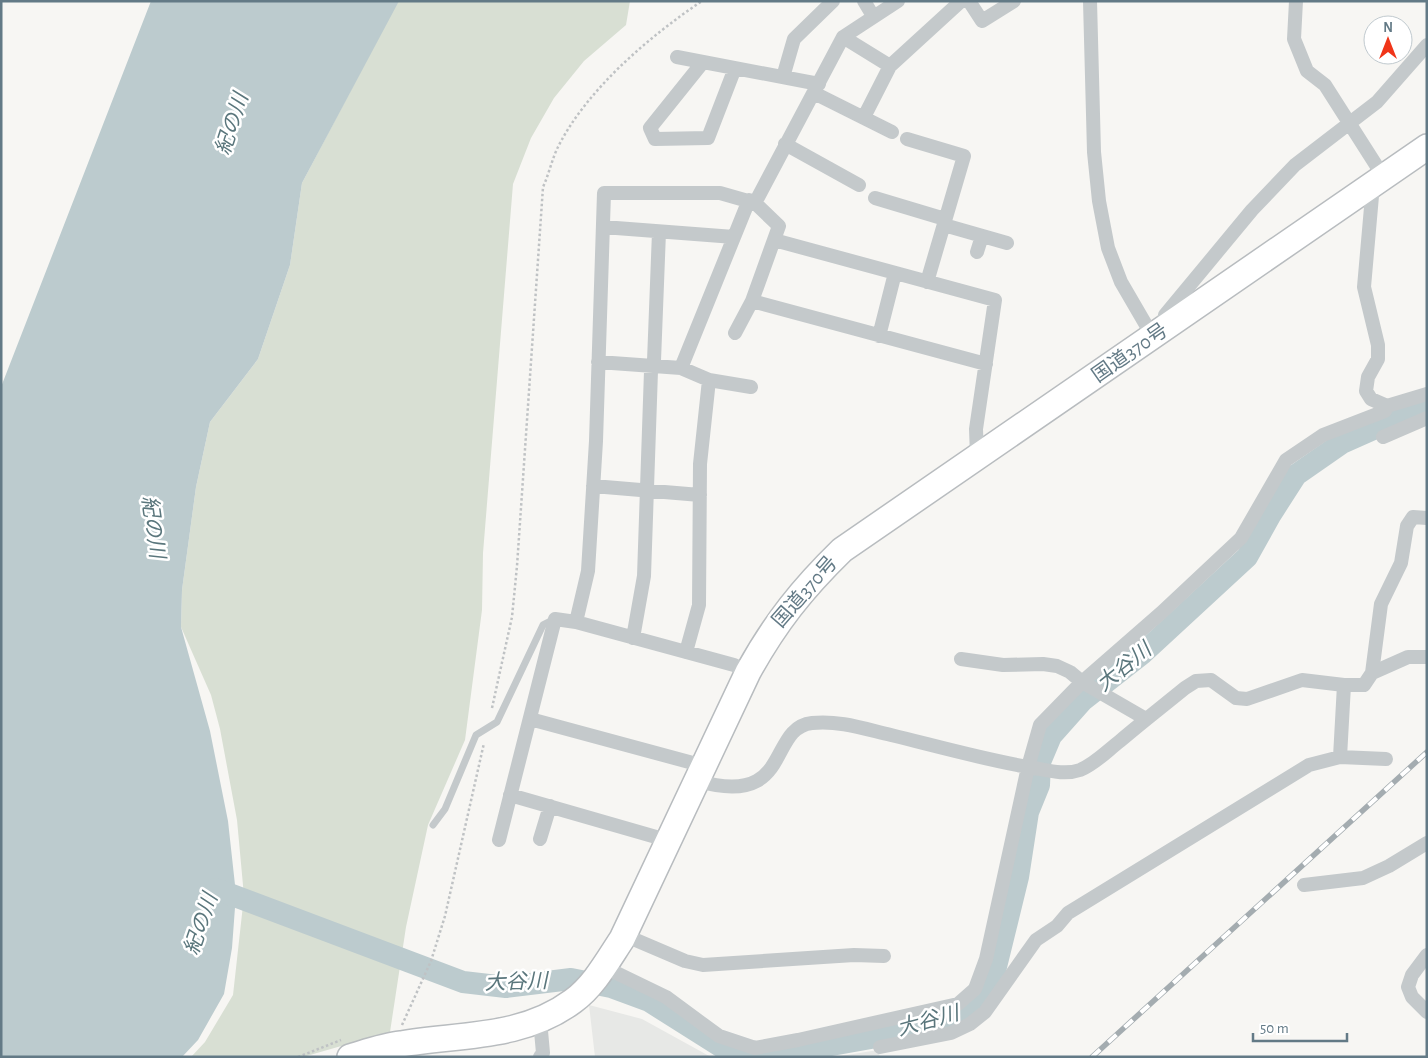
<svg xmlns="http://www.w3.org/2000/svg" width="1428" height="1058" font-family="'Alegreya Sans','Noto Sans JP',sans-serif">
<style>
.built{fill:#e7e8e6}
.green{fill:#d8dfd3}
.water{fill:#bccbce}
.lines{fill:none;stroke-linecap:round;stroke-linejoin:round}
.river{stroke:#bccbce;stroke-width:22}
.highway-casing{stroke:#b8bcbf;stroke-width:28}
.path{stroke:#bfc2c4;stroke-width:2.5;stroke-dasharray:2.5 2.5;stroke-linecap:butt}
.lane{stroke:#c4c9cb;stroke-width:7}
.street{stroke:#c4c9cb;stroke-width:14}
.highway{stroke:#fff;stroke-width:25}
.rail-casing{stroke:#a4acb0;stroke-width:5.5}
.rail{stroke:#fff;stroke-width:4;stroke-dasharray:11;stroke-linecap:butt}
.labels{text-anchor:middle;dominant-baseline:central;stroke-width:5;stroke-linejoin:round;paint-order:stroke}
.street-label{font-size:20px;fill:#637a86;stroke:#fff}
.water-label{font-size:21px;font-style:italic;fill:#5a767c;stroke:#fff}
</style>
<rect width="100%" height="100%" fill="#f7f6f3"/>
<path class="built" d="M 589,1005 L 642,1019 L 711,1057 L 595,1057 Z
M 878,1050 L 880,1057 L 835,1057 Z"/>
<path class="green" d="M 398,1 L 630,1 L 626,25 L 584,61 L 554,98 L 531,138 L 513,184 L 483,553 L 482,610 L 465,740 L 428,825 L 406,927 L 390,1032 L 303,1057 L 191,1057 L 205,1042 L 233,995 L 244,896 L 237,820 L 220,729 L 211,695 L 181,627 L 182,590 L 196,487 L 210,422 L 258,359 L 290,265 L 302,183 Z"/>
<path class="water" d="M 151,1 L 399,1 L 302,183 L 290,265 L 258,359 L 210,422 L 196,487 L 182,590 L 181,627 L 210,731 L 228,821 L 236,894 L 232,948 L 224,994 L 198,1040 L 182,1057 L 1,1057 L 1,387 Z"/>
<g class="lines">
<path class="river" d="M 216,889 L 463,982 L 506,987 L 571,979 L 611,987 L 649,1001 L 733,1054 L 763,1057 L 871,1038 L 955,1017 L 981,1003 L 994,975 L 1018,877 L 1028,812 L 1039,785 L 1040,762 L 1051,736 L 1083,700 L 1143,653 L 1247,557 L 1271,514 L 1296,475 L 1342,443 L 1387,423 L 1427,410"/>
<defs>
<path id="highway" d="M 350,1057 C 367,1052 384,1046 401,1044 C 460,1034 522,1039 573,1001 C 594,986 608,960 622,939 L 748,672 C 775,623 802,589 842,550 L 1427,147"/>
</defs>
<use href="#highway" class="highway-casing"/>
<path class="path" d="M 492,708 L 512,617 L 517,566 L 543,187 C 549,174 552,159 558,147 C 587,89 650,36 702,1
M 402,1025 L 431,961 L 445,916 L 484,743
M 298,1057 L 341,1040"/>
<path class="lane" d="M 433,825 L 445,809 L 476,735 L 497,722 L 543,625 L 555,619"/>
<path class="street" d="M 864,1 L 873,16
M 969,1 L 982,21 L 1014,1
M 1090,1 L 1094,152 L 1099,201 L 1108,248 L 1121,282 L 1153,337
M 1296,1 L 1294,39 L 1307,71 L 1325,85 L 1383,176
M 843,37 L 890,66
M 677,57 L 819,84
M 703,62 L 650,128 L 655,139 L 708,138 L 735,68
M 783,77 L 794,39 L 833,1
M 814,93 L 892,132
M 864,117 L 890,66 L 961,1
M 907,139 L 964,156 L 927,282
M 785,144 L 859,185
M 1367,188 L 1372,196 L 1364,287 L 1378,345 L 1378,359 L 1368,377 L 1366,391 L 1371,399 L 1387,406 L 1427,394
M 875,198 L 945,219
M 755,203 L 843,37 L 898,1
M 944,225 L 1007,243
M 603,227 L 734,237
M 774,240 L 995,300 L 976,429 L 977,456
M 977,252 L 982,236
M 752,301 L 986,364
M 1164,324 L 1165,315 L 1252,210 L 1295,165 L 1377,102 L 1427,45
M 879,336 L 895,273
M 598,362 L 681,368 L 709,380 L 751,387
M 681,368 L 749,200
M 1383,437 L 1427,418
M 593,486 L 700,495
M 576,622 L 588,571 L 596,441 L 604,193 L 720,193 L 755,203 L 779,226 L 752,301 L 735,333
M 633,638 L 644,576 L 651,371 L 654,361 L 659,232
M 686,652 L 699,605 L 700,464 L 709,380
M 961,659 L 1003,665 L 1043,664 L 1057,666 L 1070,672 L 1082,682 L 1146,719
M 1372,673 L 1408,657 L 1427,657
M 530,719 L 704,766
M 1340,757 L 1344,685
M 698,781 C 793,808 767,728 812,723 C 839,720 865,729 891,735 C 936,746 982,759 1028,767 C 1044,769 1063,776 1080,770 C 1095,764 1107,751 1120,741 C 1141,723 1163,706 1185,688 L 1196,681 L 1211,680 L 1236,698 L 1247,699 L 1302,680 L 1344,685 L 1364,685 L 1372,673 L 1381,604 L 1401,563 L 1407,526 L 1413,517 L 1427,518
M 510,795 L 670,841
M 540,839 L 550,806
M 499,840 L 555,619 L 576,622 L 734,665 L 748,672
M 1304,885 L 1363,878 L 1389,866 L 1427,843
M 624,935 L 685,961 L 703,965 L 854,955 L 884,956
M 1427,955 L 1412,975 L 1408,987 L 1412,997 L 1427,1012
M 604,967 L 666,997 L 719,1036 L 755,1048 L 798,1040 L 958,1004 L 975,989 L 986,959 L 1028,767 L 1040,725 L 1082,682 L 1161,613 L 1241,538 L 1286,460 L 1323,435 L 1385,411 L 1387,406
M 540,1020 L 543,1053 L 540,1057
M 880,1047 L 951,1033 L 970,1024 L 985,1012 L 1036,940 L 1057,926 L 1068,913 L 1309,765 L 1340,757 L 1386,759"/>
<use href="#highway" class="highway"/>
<defs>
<path id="rail" d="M 1092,1057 L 1427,752"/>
</defs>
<use href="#rail" class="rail-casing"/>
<use href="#rail" class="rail"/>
</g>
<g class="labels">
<g class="street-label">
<text transform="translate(1130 353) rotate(-35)">国道370号</text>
<text transform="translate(805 592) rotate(-49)">国道370号</text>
</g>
<g class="water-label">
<text transform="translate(232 124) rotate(-72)">紀の川</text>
<text transform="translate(153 527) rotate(82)">紀の川</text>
<text transform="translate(1124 667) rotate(-39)">大谷川</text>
<text transform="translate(201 924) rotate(-71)">紀の川</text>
<text transform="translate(516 982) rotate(-2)">大谷川</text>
<text transform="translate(928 1021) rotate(-15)">大谷川</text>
</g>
</g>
<rect width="1428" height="1058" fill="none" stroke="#637a86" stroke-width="5"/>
<g transform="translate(1388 40)"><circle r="24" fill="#ffffff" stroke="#c1cacf"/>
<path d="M0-4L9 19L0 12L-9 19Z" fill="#f03519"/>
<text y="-8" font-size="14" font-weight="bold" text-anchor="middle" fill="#637a86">N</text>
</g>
<path d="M1253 1033v8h94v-8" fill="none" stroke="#637a86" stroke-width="2.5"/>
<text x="1260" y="1033" font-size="15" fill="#637a86" stroke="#ffffff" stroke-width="4" paint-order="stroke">50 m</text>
</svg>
